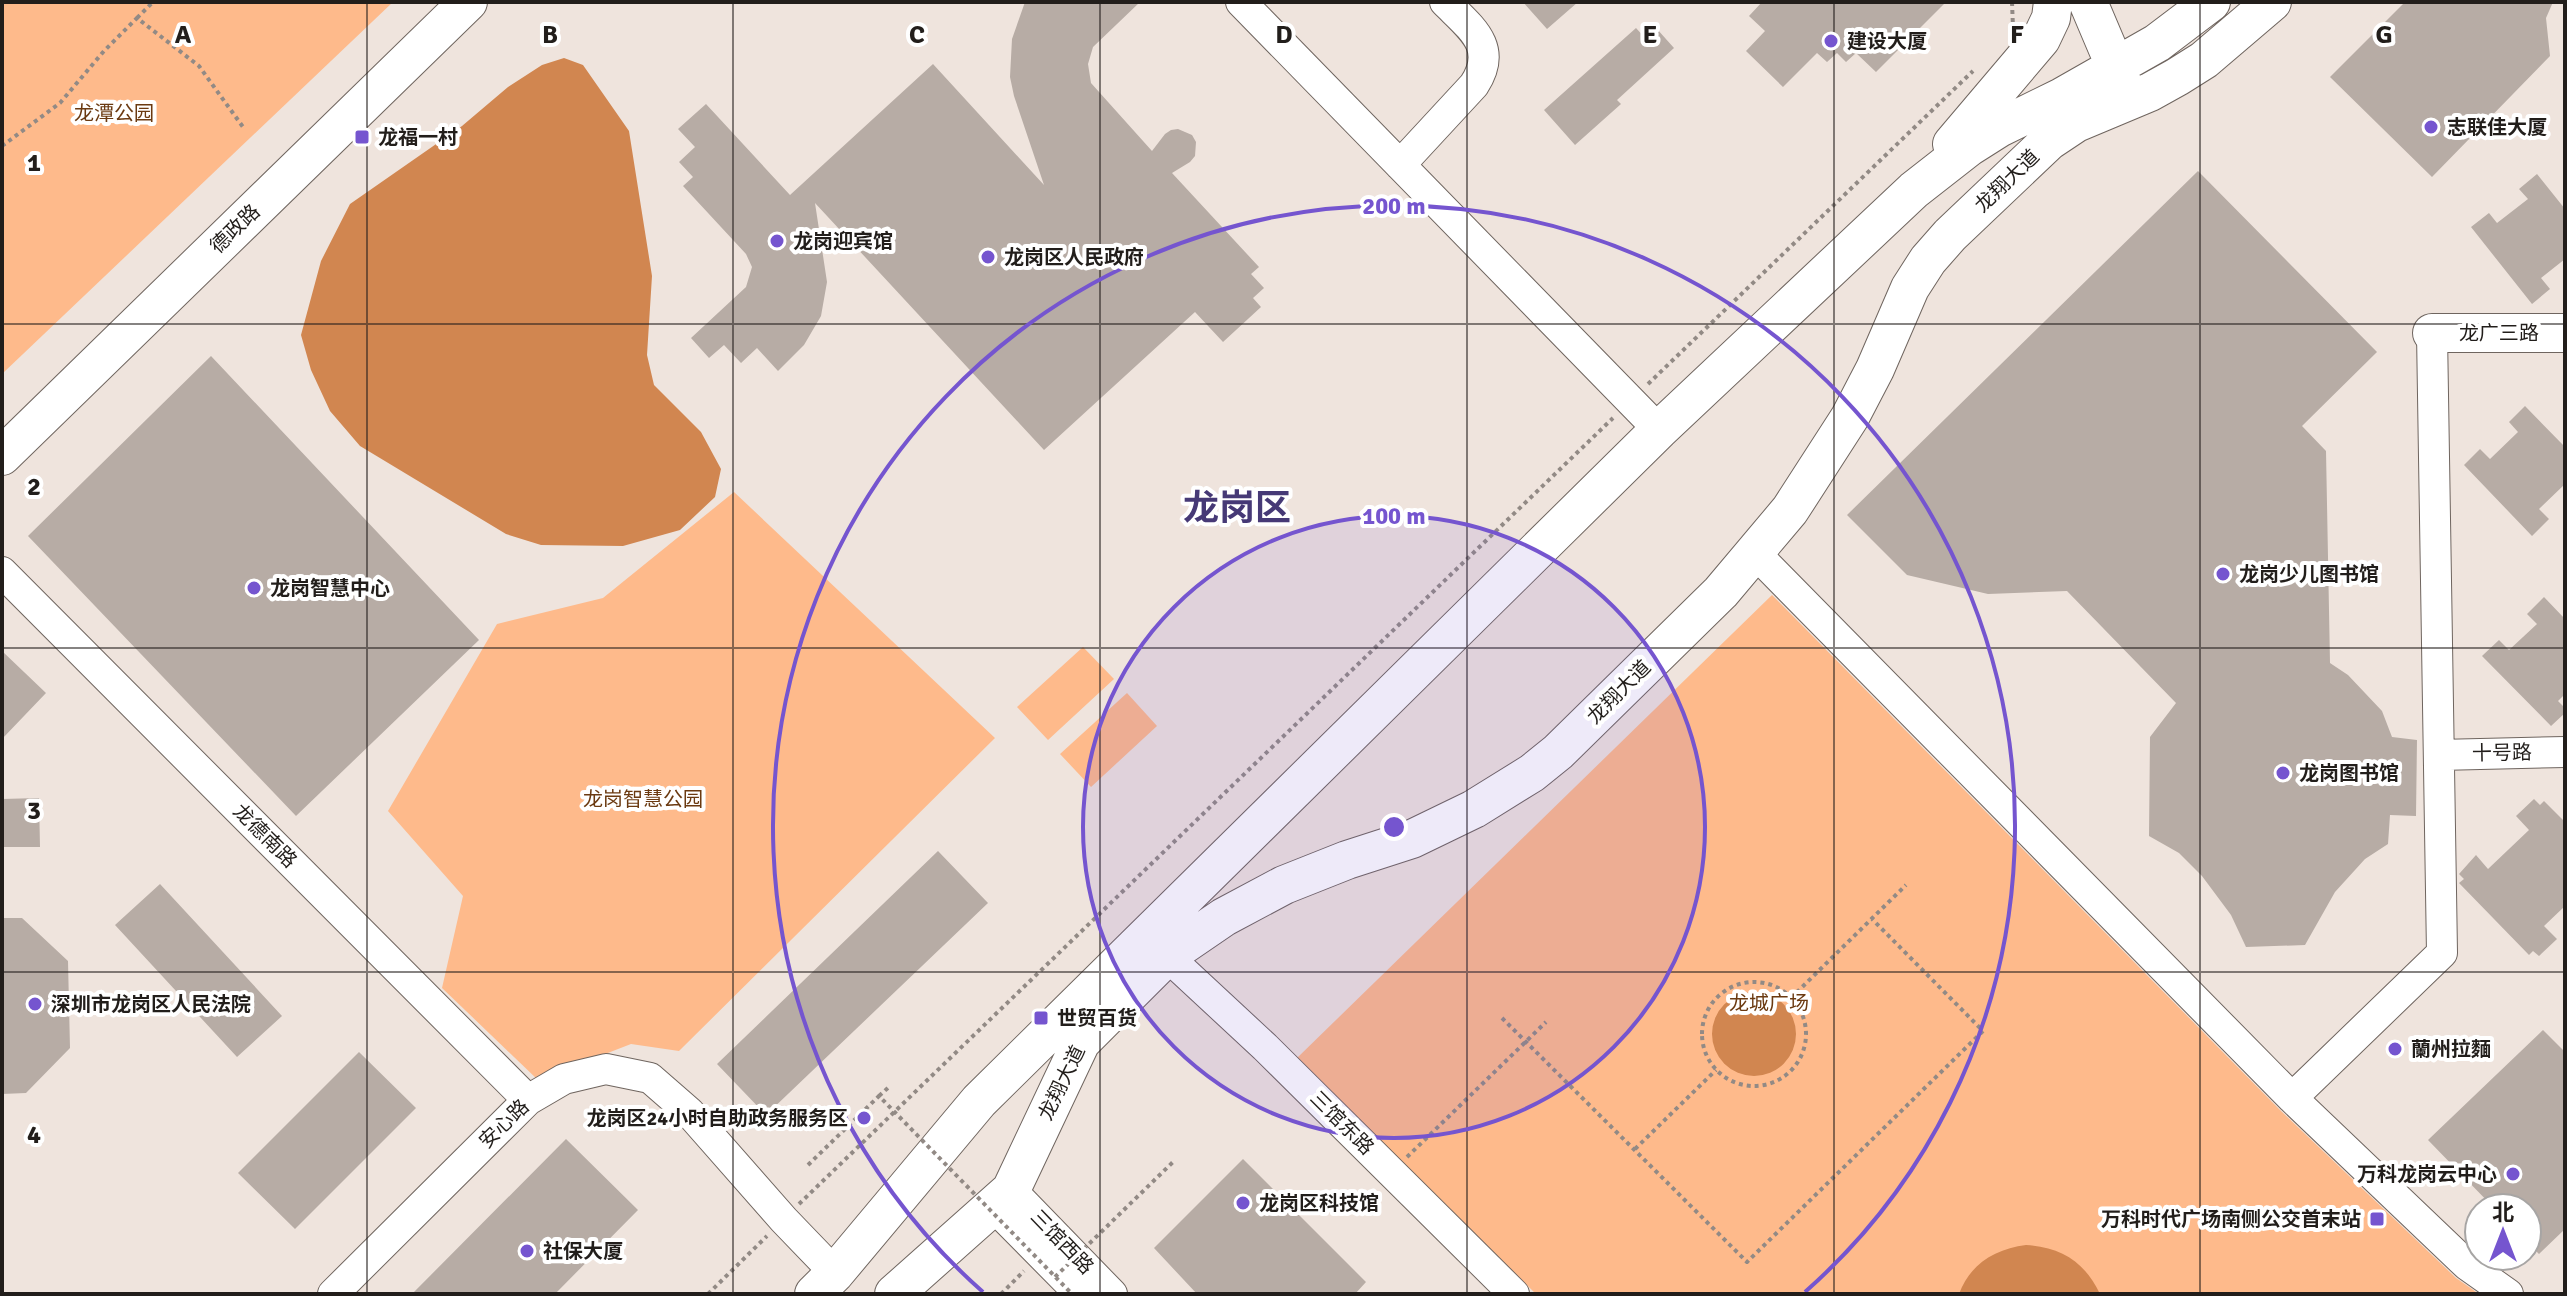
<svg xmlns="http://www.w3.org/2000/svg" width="2567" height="1296" font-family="Signika,'Noto Sans SC',sans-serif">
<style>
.green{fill:#feba8b}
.water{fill:#d18650}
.building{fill:#b7aca5}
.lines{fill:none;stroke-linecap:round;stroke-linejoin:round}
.minor-casing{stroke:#6f655f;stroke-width:32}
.major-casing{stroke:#6f655f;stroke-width:40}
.path{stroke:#928a85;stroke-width:4;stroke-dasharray:4 4;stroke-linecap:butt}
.minor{stroke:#fff;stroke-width:30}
.major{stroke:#fff;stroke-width:38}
.path-bridge{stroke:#928a85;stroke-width:4;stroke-dasharray:4 4;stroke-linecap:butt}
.grid{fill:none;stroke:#221e1b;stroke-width:2;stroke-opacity:0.55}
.ring{fill:none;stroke:#7555cf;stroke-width:4}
.poi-dot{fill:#7555cf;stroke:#fff;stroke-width:3}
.labels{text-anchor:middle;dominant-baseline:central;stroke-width:8;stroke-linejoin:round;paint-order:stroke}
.poi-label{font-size:20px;font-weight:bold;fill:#221e1b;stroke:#fff;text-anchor:start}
.park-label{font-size:20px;fill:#6b3a11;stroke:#fff}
.street-label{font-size:20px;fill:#221e1b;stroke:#fff}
.town-label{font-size:36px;font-weight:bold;fill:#463976;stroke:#fff}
.grid-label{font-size:26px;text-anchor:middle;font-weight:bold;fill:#221e1b;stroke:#fff;stroke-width:8;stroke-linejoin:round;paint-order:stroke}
.centre{fill:#7555cf;stroke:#fff;stroke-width:4}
.ring-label{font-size:24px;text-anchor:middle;font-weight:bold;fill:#7555cf;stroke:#fff;stroke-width:8;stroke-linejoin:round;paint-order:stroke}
</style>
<rect width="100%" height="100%" fill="#efe4dd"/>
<path class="green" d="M 2,2 L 393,2 L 2,374 Z
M 734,492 L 995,738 L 679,1051 L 631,1044 L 538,1080 L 442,988 L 463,896 L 388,811 L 497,624 L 603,598 Z
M 1772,595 L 2280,1110 L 2456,1278 L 2479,1294 L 1536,1294 L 1297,1058 Z
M 1083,647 L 1114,679 L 1048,740 L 1017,707 Z
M 1127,693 L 1157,726 L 1091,787 L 1060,754 Z"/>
<path class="water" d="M 564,58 L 583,65 L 629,131 L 652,276 L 647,355 L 654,385 L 701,432 L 721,469 L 715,497 L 680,530 L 623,546 L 541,545 L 506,534 L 360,446 L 330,411 L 311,370 L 301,335 L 321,261 L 350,204 L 462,126 L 508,87 L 542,65 Z
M1712 1034a42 42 0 1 1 84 0a42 42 0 1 1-84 0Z
M 2026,1245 C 2061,1247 2085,1262 2100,1294 L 1959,1294 C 1970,1264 1995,1249 2026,1245 Z"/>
<path class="building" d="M 1025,2 L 1140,2 L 1093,47 L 1088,64 L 1091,83 L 1152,151 L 1165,134 L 1171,130 L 1178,129 L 1192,135 L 1196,142 L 1195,156 L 1190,162 L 1172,173 L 1259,267 L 1251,274 L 1264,288 L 1253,298 L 1261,307 L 1223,342 L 1195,312 L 1044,450 L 815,203 L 827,282 L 821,316 L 804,345 L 778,371 L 757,348 L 741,363 L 724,345 L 709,358 L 691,338 L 746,287 L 752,267 L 746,254 L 683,186 L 693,177 L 679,162 L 695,147 L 678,129 L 706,104 L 790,195 L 933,64 L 1044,185 L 1014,96 L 1010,77 L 1012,39 Z
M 1523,2 L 1578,2 L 1547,29 Z
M 1762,2 L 1946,2 L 1876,72 L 1856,53 L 1846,62 L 1837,53 L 1827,62 L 1817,53 L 1783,87 L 1746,51 L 1765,31 L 1749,16 Z
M 2405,2 L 2553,2 L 2546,18 L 2550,56 L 2432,177 L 2330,77 Z
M 1636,28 L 1646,39 L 1657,29 L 1674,48 L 1617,100 L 1621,104 L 1575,145 L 1544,110 Z
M 2198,171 L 2377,352 L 2302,426 L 2326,451 L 2330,663 L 2348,675 L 2382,711 L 2392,737 L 2417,740 L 2416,816 L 2390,815 L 2388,844 L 2365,859 L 2335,892 L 2305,945 L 2246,947 L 2231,915 L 2202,876 L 2179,853 L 2149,836 L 2150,737 L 2176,703 L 2067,591 L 1988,594 L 1907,575 L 1847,515 Z
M 2537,174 L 2565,209 L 2565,259 L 2541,278 L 2550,289 L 2532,304 L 2471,227 L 2489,213 L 2497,223 L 2528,199 L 2519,189 Z
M 211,356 L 479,640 L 296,816 L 28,536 Z
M 2525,406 L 2565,447 L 2565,484 L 2539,509 L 2549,519 L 2532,536 L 2464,465 L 2480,449 L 2490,459 L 2518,432 L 2509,422 Z
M 2544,597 L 2565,619 L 2565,694 L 2558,701 L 2565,708 L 2565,713 L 2551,726 L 2482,656 L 2499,640 L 2509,650 L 2537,624 L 2527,614 Z
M 2,651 L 46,693 L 2,739 Z
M 39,798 L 40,847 L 2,847 L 2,799 Z
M 2534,799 L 2540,805 L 2544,801 L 2565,822 L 2565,906 L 2544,926 L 2557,939 L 2539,956 L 2533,951 L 2529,955 L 2459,883 L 2464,879 L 2459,874 L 2476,855 L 2488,869 L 2529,830 L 2516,816 Z
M 938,851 L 988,903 L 766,1115 L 717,1064 Z
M 160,884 L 282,1016 L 237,1057 L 115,925 Z
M 2,918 L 22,918 L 68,961 L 70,1048 L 26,1093 L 2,1094 Z
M 2543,1030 L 2565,1052 L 2565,1229 L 2539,1254 L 2527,1242 L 2527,1208 L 2494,1208 L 2428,1140 Z
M 359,1052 L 416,1108 L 295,1229 L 238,1173 Z
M 566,1139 L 638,1210 L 555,1294 L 412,1294 Z
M 1243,1159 L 1366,1282 L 1355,1294 L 1197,1294 L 1154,1248 Z"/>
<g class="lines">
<defs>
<path id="minor" d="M 1241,2 L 1659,430
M 1400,165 L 1474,85 C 1499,47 1471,28 1445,2
M 1755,553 L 2292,1098 L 2467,1265 L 2508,1294
M 2,572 L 528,1100
M 2439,755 L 2565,752
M 1167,956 L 1265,1047 L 1514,1294
M 2292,1098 L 2442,953 L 2432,333
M 1011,1190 L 1112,1294
M 993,1206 L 1080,1294
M 333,1294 L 528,1100 L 564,1079 L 606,1069 L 650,1078 L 689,1112 L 784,1220 L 835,1273"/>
<path id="major" d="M 2088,2 L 2124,87
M 1952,144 L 2041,39 L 2051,18 L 2053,2
M 2432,333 L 2565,333
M 2,456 L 468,2
M 814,1294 L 835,1273 L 979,1101 L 1659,430 L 1914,190 L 1969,147 L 1999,128 L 2062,97 L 2157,43 L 2211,2
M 894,1294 L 1011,1190 L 1081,1042 L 1167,956 L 1224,917 L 1284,885 L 1347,860 L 1412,839 L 1474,809 L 1532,773 L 1558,752 L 1721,592 L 1790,510 L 1850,417 L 1875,369 L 1910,288 L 1928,260 L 1950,235 L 2049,141 L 2076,123 L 2150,92 L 2177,77 L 2204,60 L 2272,2"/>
</defs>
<use href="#minor" class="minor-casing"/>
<use href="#major" class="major-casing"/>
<path class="path" d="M 2012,2 L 2013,28
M 137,18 L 153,2
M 2,146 L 60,103 L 104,51 L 137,18 L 199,66 L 243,127
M 1648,384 L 1973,71
M1702 1034a52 52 0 1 1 104 0a52 52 0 1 1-104 0Z
M 1791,998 L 1906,885
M 1502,1018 L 1747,1262 L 1983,1031 L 1872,919
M 879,1096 L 890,1086
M 1635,1149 L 1716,1070
M 1407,1157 L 1546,1022
M 799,1204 L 1613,418
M 708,1294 L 767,1236
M 1001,1294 L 1024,1271"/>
<use href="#minor" class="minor"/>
<use href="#major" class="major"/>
<path class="path-bridge" d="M 808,1165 L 879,1096 L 1072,1294
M 1055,1277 L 1173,1162"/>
</g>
<path class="grid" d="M 367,2 L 367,1294M 733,2 L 733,1294M 1100,2 L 1100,1294M 1467,2 L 1467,1294M 1834,2 L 1834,1294M 2200,2 L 2200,1294M 2,324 L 2565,324M 2,648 L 2565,648M 2,972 L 2565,972"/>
<circle cx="1394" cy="827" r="311" fill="#7555cf" fill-opacity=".12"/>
<g class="ring">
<circle cx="1394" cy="827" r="311"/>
<path d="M983 1292A621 621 0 1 1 1805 1292"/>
</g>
<g class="poi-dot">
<circle cx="1831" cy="41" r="8"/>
<circle cx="2431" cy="127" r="8"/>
<rect x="354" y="129" width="16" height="16" rx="4"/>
<circle cx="777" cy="241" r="8"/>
<circle cx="988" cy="257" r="8"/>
<circle cx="2223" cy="574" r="8"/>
<circle cx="254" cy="588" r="8"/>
<circle cx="2283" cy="773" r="8"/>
<circle cx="35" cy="1004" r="8"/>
<rect x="1033" y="1010" width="16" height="16" rx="4"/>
<circle cx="2395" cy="1049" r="8"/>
<circle cx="864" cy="1118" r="8"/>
<circle cx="2513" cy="1174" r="8"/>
<circle cx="1243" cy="1203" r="8"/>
<rect x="2369" y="1211" width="16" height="16" rx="4"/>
<circle cx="527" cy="1251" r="8"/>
</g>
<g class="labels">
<g class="poi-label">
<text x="1847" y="41">建设大厦</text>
<text x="2447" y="127">志联佳大厦</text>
<text x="378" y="137">龙福一村</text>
<text x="793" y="241">龙岗迎宾馆</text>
<text x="1004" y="257">龙岗区人民政府</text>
<text x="2239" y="574">龙岗少儿图书馆</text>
<text x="270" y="588">龙岗智慧中心</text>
<text x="2299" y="773">龙岗图书馆</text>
<text x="51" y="1004">深圳市龙岗区人民法院</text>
<text x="1057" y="1018">世贸百货</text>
<text x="2411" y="1049">蘭州拉麵</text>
<text x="848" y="1118" text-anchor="end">龙岗区24小时自助政务服务区</text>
<text x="2497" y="1174" text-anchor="end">万科龙岗云中心</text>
<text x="1259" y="1203">龙岗区科技馆</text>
<text x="2361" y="1219" text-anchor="end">万科时代广场南侧公交首末站</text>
<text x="543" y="1251">社保大厦</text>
</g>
<g class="park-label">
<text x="114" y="113">龙潭公园</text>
<text x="643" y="799">龙岗智慧公园</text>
<text x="1769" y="1003">龙城广场</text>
</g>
<g class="street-label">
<text transform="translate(2007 181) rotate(-44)">龙翔大道</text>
<text transform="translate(235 229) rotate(-44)">德政路</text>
<text x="2499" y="333">龙广三路</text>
<text transform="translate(1619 692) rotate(-45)">龙翔大道</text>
<text transform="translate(2502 753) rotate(-1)">十号路</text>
<text transform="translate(265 836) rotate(45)">龙德南路</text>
<text transform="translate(1062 1083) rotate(-64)">龙翔大道</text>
<text transform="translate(1342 1123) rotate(45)">三馆东路</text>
<text transform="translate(504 1124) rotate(-44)">安心路</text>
<text transform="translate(1062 1242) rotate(46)">三馆西路</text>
</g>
<g class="town-label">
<text x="1237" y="508">龙岗区</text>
</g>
</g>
<g class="grid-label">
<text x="183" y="43">A</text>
<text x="550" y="43">B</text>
<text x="917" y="43">C</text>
<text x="1284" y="43">D</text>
<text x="1650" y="43">E</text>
<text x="2017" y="43">F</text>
<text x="2384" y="43">G</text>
<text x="34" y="171">1</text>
<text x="34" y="495">2</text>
<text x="34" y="819">3</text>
<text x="34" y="1143">4</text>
</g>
<circle cx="1394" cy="827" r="12" class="centre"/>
<g class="ring-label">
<text x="1394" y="214">200 m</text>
<text x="1394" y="524">100 m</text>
</g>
<rect width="2567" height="1296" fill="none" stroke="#221e1b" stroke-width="8"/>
<g transform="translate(2503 1232)"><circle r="38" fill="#ffffff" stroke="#a7a5a4" stroke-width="2"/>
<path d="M0-6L14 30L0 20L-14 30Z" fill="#7555cf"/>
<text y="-12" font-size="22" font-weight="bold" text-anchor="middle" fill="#221e1b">北</text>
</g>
</svg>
